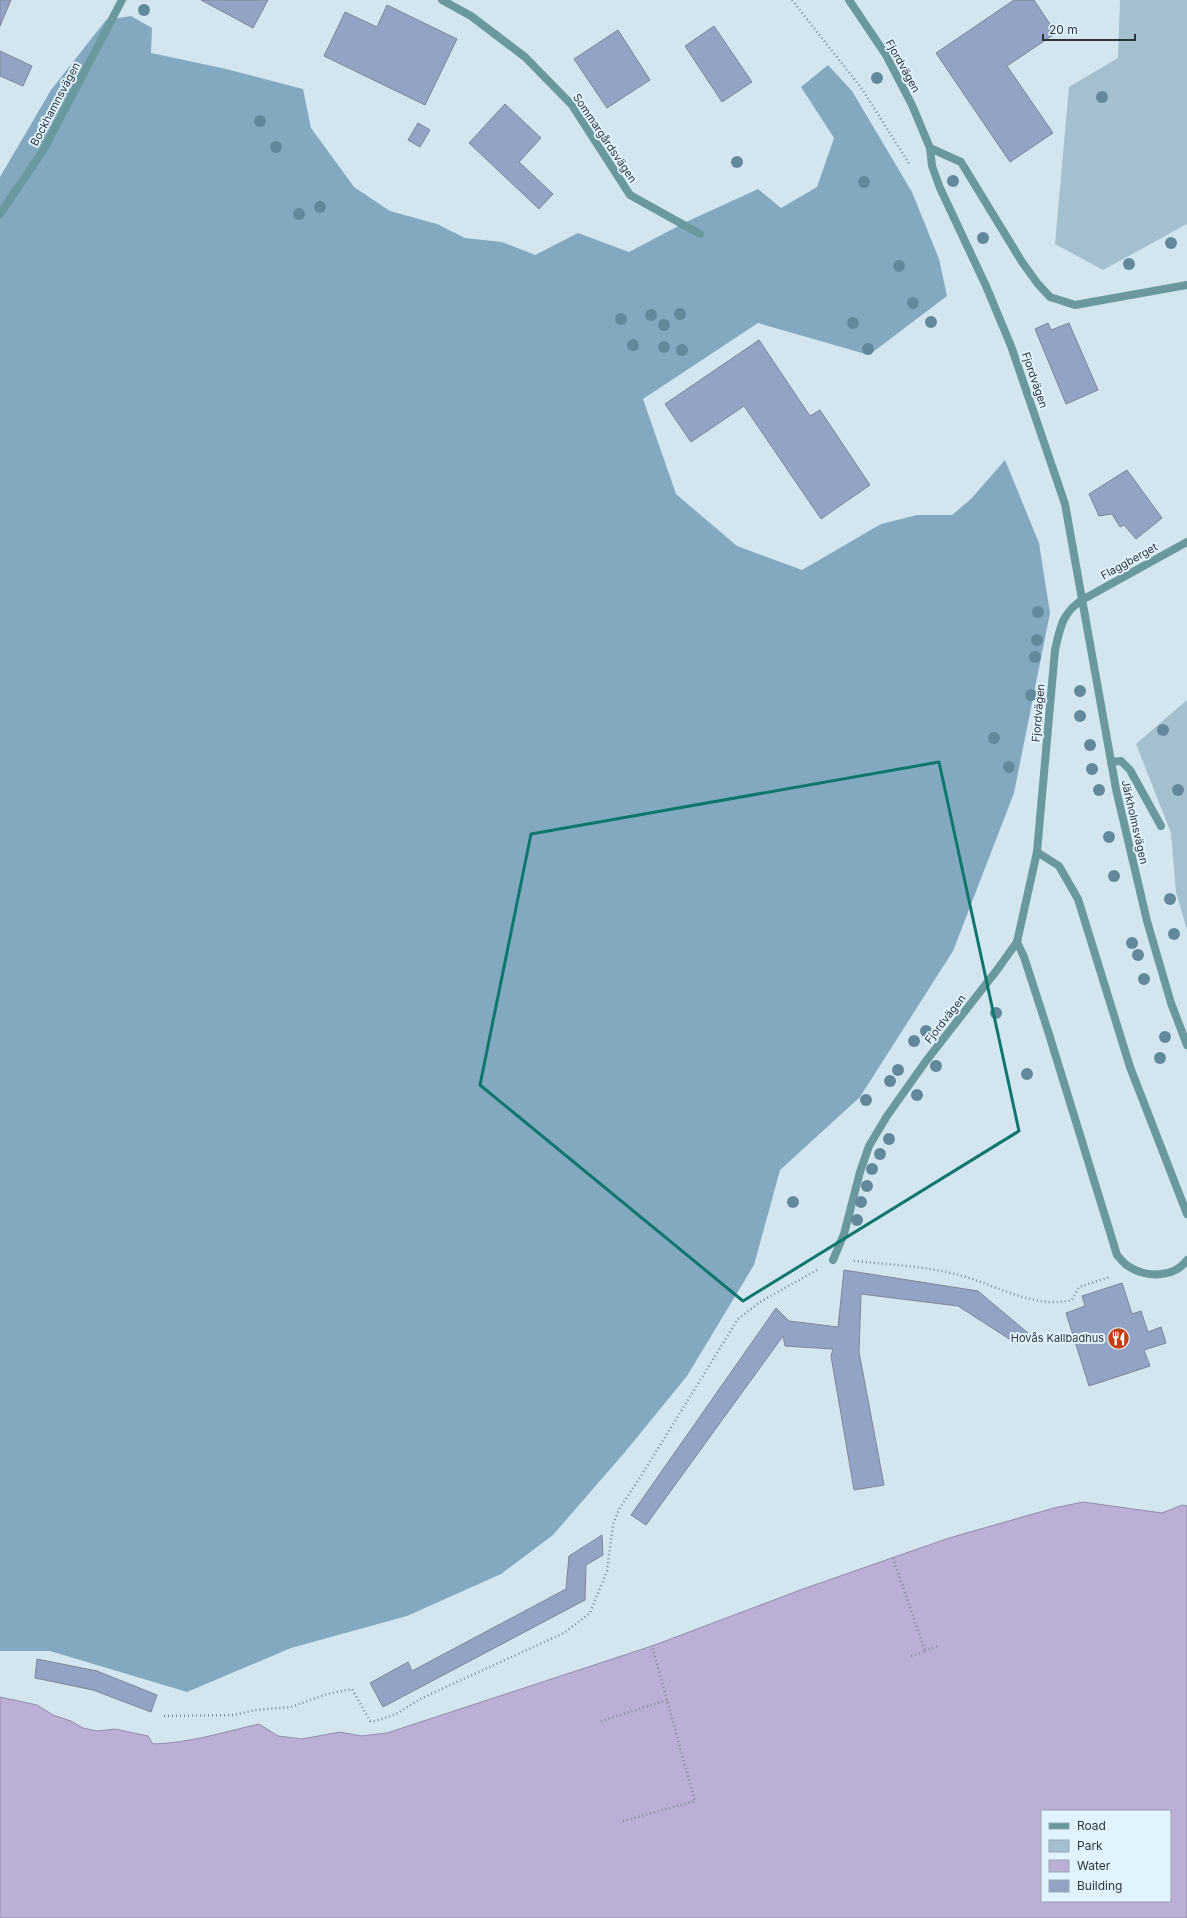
<svg xmlns="http://www.w3.org/2000/svg" width="1187" height="1918" font-family="Inter,sans-serif">
<style>
.green{fill:#a4bfce}
.forest{fill:#82a9c0}
.water{fill:#bbafd5;stroke:#918ba7;fill-rule:evenodd}
.building{fill:#93a3c6;stroke:#7e8594}
.lines{fill:none;stroke-linecap:round;stroke-linejoin:round}
.path{stroke:#7d8a91;stroke-width:2.5;stroke-dasharray:1 3;stroke-linecap:butt}
.lane{stroke:#69999c;stroke-width:8}
.street{stroke:#69999c;stroke-width:8}
.tree{fill:#62899b}
.marked{fill:none;stroke:#0f766e;stroke-width:3;stroke-linejoin:round}
.labels{text-anchor:middle;dominant-baseline:central;stroke-width:4;stroke-linejoin:round;paint-order:stroke}
.street-label{font-size:11px;fill:#2f363b;stroke:#e0f3fe}
.poi-label{font-size:11px;fill:#2f363b;stroke:#e0f3fe;text-anchor:end}
</style>
<rect width="100%" height="100%" fill="#d3e6f0"/>
<path class="green" d="M 1120,0 L 1187,0 L 1187,224 L 1103,270 L 1055,244 L 1069,87 L 1118,58 Z
M 1187,700 L 1187,930 L 1176,892 L 1171,833 L 1136,744 Z"/>
<path class="forest" d="M 131,16 L 152,28 L 151,53 L 222,68 L 303,89 L 311,128 L 354,187 L 390,211 L 437,224 L 465,238 L 502,242 L 535,255 L 578,233 L 629,252 L 686,222 L 758,189 L 781,208 L 817,187 L 834,138 L 801,87 L 828,65 L 852,91 L 912,192 L 939,259 L 947,296 L 869,355 L 758,323 L 643,399 L 676,494 L 737,546 L 802,570 L 881,524 L 917,515 L 952,515 L 971,499 L 1005,460 L 1039,543 L 1050,613 L 1014,793 L 953,951 L 860,1097 L 780,1170 L 754,1265 L 687,1376 L 625,1452 L 553,1535 L 501,1574 L 407,1616 L 291,1648 L 187,1692 L 50,1651 L 0,1651 L 0,177 L 51,90 L 106,20 Z"/>
<path class="water" d="M 1083,1502 L 1162,1513 L 1182,1505 L 1187,1506 L 1187,1918 L 0,1918 L 0,1697 L 37,1705 L 53,1715 L 71,1721 L 83,1728 L 97,1731 L 115,1729 L 148,1736 L 153,1744 C 190,1743 224,1732 259,1724 L 278,1736 L 302,1739 L 340,1732 L 361,1736 L 387,1733 L 652,1646 L 803,1589 L 949,1538 L 1054,1508 ZM 1042,1811 L 1170,1811 L 1170,1901 L 1042,1901 Z"/>
<path class="building" d="M 0,0 L 11,0 L 0,26 Z
M 201,0 L 268,0 L 253,28 Z
M 1014,0 L 1034,0 L 1056,33 L 1007,66 L 1053,133 L 1010,162 L 936,53 Z
M 387,5 L 457,39 L 425,105 L 324,56 L 345,12 L 377,27 Z
M 714,26 L 752,82 L 722,102 L 685,46 Z
M 618,30 L 650,80 L 607,108 L 574,59 Z
M 0,51 L 32,66 L 23,86 L 0,76 Z
M 505,104 L 541,138 L 519,162 L 553,194 L 539,209 L 469,143 Z
M 418,123 L 430,130 L 420,147 L 408,140 Z
M 1048,323 L 1051,330 L 1069,323 L 1098,390 L 1066,404 L 1035,329 Z
M 759,340 L 810,416 L 820,410 L 870,485 L 821,519 L 744,406 L 691,442 L 665,404 Z
M 1127,470 L 1162,518 L 1136,539 L 1124,525 L 1120,527 L 1112,514 L 1099,516 L 1089,494 Z
M 844,1270 L 978,1291 L 1028,1333 L 1017,1344 L 958,1306 L 861,1294 L 859,1352 L 884,1485 L 854,1490 L 831,1356 L 833,1349 L 785,1346 L 783,1336 L 646,1525 L 631,1515 L 776,1308 L 789,1321 L 838,1327 Z
M 1122,1283 L 1132,1314 L 1141,1311 L 1148,1332 L 1161,1327 L 1166,1343 L 1144,1350 L 1150,1366 L 1089,1386 L 1066,1313 L 1085,1306 L 1082,1296 Z
M 602,1535 L 603,1555 L 586,1565 L 585,1600 L 383,1707 L 370,1683 L 408,1662 L 412,1671 L 566,1589 L 569,1556 Z
M 37,1659 L 97,1671 L 157,1695 L 151,1712 L 93,1690 L 35,1678 Z"/>
<g class="lines">
<path class="path" d="M 792,0 L 862,89 L 910,165
M 854,1261 C 886,1264 919,1266 951,1273 C 990,1281 1031,1310 1072,1300 L 1079,1287 L 1110,1277
M 893,1558 L 925,1651 L 911,1656
M 925,1651 L 938,1646
M 164,1716 L 234,1715 L 255,1710 L 291,1707 L 327,1694 L 352,1689 L 370,1721 L 376,1721 L 396,1714 L 422,1698 L 564,1633 L 590,1613 L 607,1571 L 613,1525 L 619,1509 L 641,1476 L 738,1319 L 760,1302 L 817,1270
M 601,1721 L 667,1700
M 623,1821 L 695,1801 L 652,1646"/>
<path class="lane" d="M 1111,762 L 1121,761 L 1130,770 L 1161,826
M 1037,852 L 1059,866 L 1078,899 L 1130,1067 L 1187,1214
M 833,1260 L 844,1234 L 860,1172 L 869,1146 L 887,1116 L 926,1061 L 997,970 L 1017,942 L 1024,957 L 1048,1031 L 1117,1255 C 1120,1258 1123,1263 1128,1266 C 1146,1278 1174,1278 1187,1260"/>
<path class="street" d="M 442,0 L 471,16 L 525,57 L 572,105 L 630,195 L 700,234
M 849,0 L 886,55 L 912,105 L 930,148 L 932,166 L 940,188 L 986,286 L 1011,346 L 1065,504 L 1116,789 L 1147,921 L 1171,1003 L 1187,1045
M 930,148 L 961,162 L 1022,262 L 1038,284 L 1050,297 L 1075,305 L 1187,285
M 0,214 L 44,149 L 122,0
M 1017,942 L 1037,852 L 1055,650 C 1060,628 1062,613 1082,600 L 1187,542"/>
</g>
<g class="tree">
<circle cx="144" cy="10" r="6"/>
<circle cx="877" cy="78" r="6"/>
<circle cx="1102" cy="97" r="6"/>
<circle cx="260" cy="121" r="6"/>
<circle cx="276" cy="147" r="6"/>
<circle cx="737" cy="162" r="6"/>
<circle cx="953" cy="181" r="6"/>
<circle cx="864" cy="182" r="6"/>
<circle cx="320" cy="207" r="6"/>
<circle cx="299" cy="214" r="6"/>
<circle cx="983" cy="238" r="6"/>
<circle cx="1171" cy="243" r="6"/>
<circle cx="1129" cy="264" r="6"/>
<circle cx="899" cy="266" r="6"/>
<circle cx="913" cy="303" r="6"/>
<circle cx="680" cy="314" r="6"/>
<circle cx="651" cy="315" r="6"/>
<circle cx="621" cy="319" r="6"/>
<circle cx="931" cy="322" r="6"/>
<circle cx="853" cy="323" r="6"/>
<circle cx="664" cy="325" r="6"/>
<circle cx="633" cy="345" r="6"/>
<circle cx="664" cy="347" r="6"/>
<circle cx="868" cy="349" r="6"/>
<circle cx="682" cy="350" r="6"/>
<circle cx="1038" cy="612" r="6"/>
<circle cx="1037" cy="640" r="6"/>
<circle cx="1035" cy="657" r="6"/>
<circle cx="1080" cy="691" r="6"/>
<circle cx="1031" cy="695" r="6"/>
<circle cx="1080" cy="716" r="6"/>
<circle cx="1163" cy="730" r="6"/>
<circle cx="994" cy="738" r="6"/>
<circle cx="1090" cy="745" r="6"/>
<circle cx="1009" cy="767" r="6"/>
<circle cx="1092" cy="769" r="6"/>
<circle cx="1099" cy="790" r="6"/>
<circle cx="1178" cy="790" r="6"/>
<circle cx="1109" cy="837" r="6"/>
<circle cx="1114" cy="876" r="6"/>
<circle cx="1170" cy="899" r="6"/>
<circle cx="1174" cy="934" r="6"/>
<circle cx="1132" cy="943" r="6"/>
<circle cx="1138" cy="955" r="6"/>
<circle cx="1144" cy="979" r="6"/>
<circle cx="996" cy="1013" r="6"/>
<circle cx="926" cy="1031" r="6"/>
<circle cx="1165" cy="1037" r="6"/>
<circle cx="914" cy="1041" r="6"/>
<circle cx="1160" cy="1058" r="6"/>
<circle cx="936" cy="1066" r="6"/>
<circle cx="898" cy="1070" r="6"/>
<circle cx="1027" cy="1074" r="6"/>
<circle cx="890" cy="1081" r="6"/>
<circle cx="917" cy="1095" r="6"/>
<circle cx="866" cy="1100" r="6"/>
<circle cx="889" cy="1139" r="6"/>
<circle cx="880" cy="1154" r="6"/>
<circle cx="872" cy="1169" r="6"/>
<circle cx="867" cy="1186" r="6"/>
<circle cx="793" cy="1202" r="6"/>
<circle cx="861" cy="1202" r="6"/>
<circle cx="857" cy="1220" r="6"/>
</g>
<path class="marked" d="M 939,762 L 1019,1131 L 743,1301 L 480,1085 L 531,834 Z"/>
<defs>
<symbol id="restaurant-disc" viewBox="-11 -11 22 22"><circle r="9.5" fill="#c63e11" stroke="#e0f3fe"/><path d="M-5-6h1v4h1v-4h1v4h1v-4h1v5L-1.5 .5V6h-2V.5L-5-1ZM5-6V6H3V1.5H1.5Q1.5-4 5-6Z" fill="#fff"/></symbol>
</defs>
<g fill-rule="evenodd">
<use href="#restaurant-disc" x="1106" y="1326" width="25" height="25"/>
</g>
<g class="labels">
<g class="street-label">
<text transform="translate(903 66) rotate(61)">Fjordvägen</text>
<text transform="translate(55 104) rotate(-62)">Bockhamnsvägen</text>
<text transform="translate(605 138) rotate(56)">Sommargårdsvägen</text>
<text transform="translate(1035 380) rotate(71)">Fjordvägen</text>
<text transform="translate(1129 561) rotate(-29)">Flaggberget</text>
<text transform="translate(1038 713) rotate(-85)">Fjordvägen</text>
<text transform="translate(1135 822) rotate(77)">Järkholmsvägen</text>
<text transform="translate(945 1019) rotate(-52)">Fjordvägen</text>
</g>
<g class="poi-label">
<text x="1104" y="1338">Hovås Kallbadhus</text>
</g>
</g>
<rect x="1041" y="1810" width="130" height="92" fill="#e0f3fe" stroke="#99a7b0"/>
<rect x="1049" y="1823" width="20" height="6" fill="#69999c" stroke="#99a7b0"/>
<text x="1077" y="1830" font-size="12" fill="#2f363b">Road</text>
<rect x="1049" y="1840" width="20" height="12" fill="#a4bfce" stroke="#99a7b0"/>
<text x="1077" y="1850" font-size="12" fill="#2f363b">Park</text>
<rect x="1049" y="1860" width="20" height="12" fill="#bbafd5" stroke="#99a7b0"/>
<text x="1077" y="1870" font-size="12" fill="#2f363b">Water</text>
<rect x="1049" y="1880" width="20" height="12" fill="#93a3c6" stroke="#99a7b0"/>
<text x="1077" y="1890" font-size="12" fill="#2f363b">Building</text>
<path d="M1043 34v6h92v-6" fill="none" stroke="#2f363b" stroke-width="2"/>
<text x="1049" y="34" font-size="12" fill="#2f363b" stroke="#e0f3fe" stroke-width="3" paint-order="stroke">20 m</text>
</svg>
